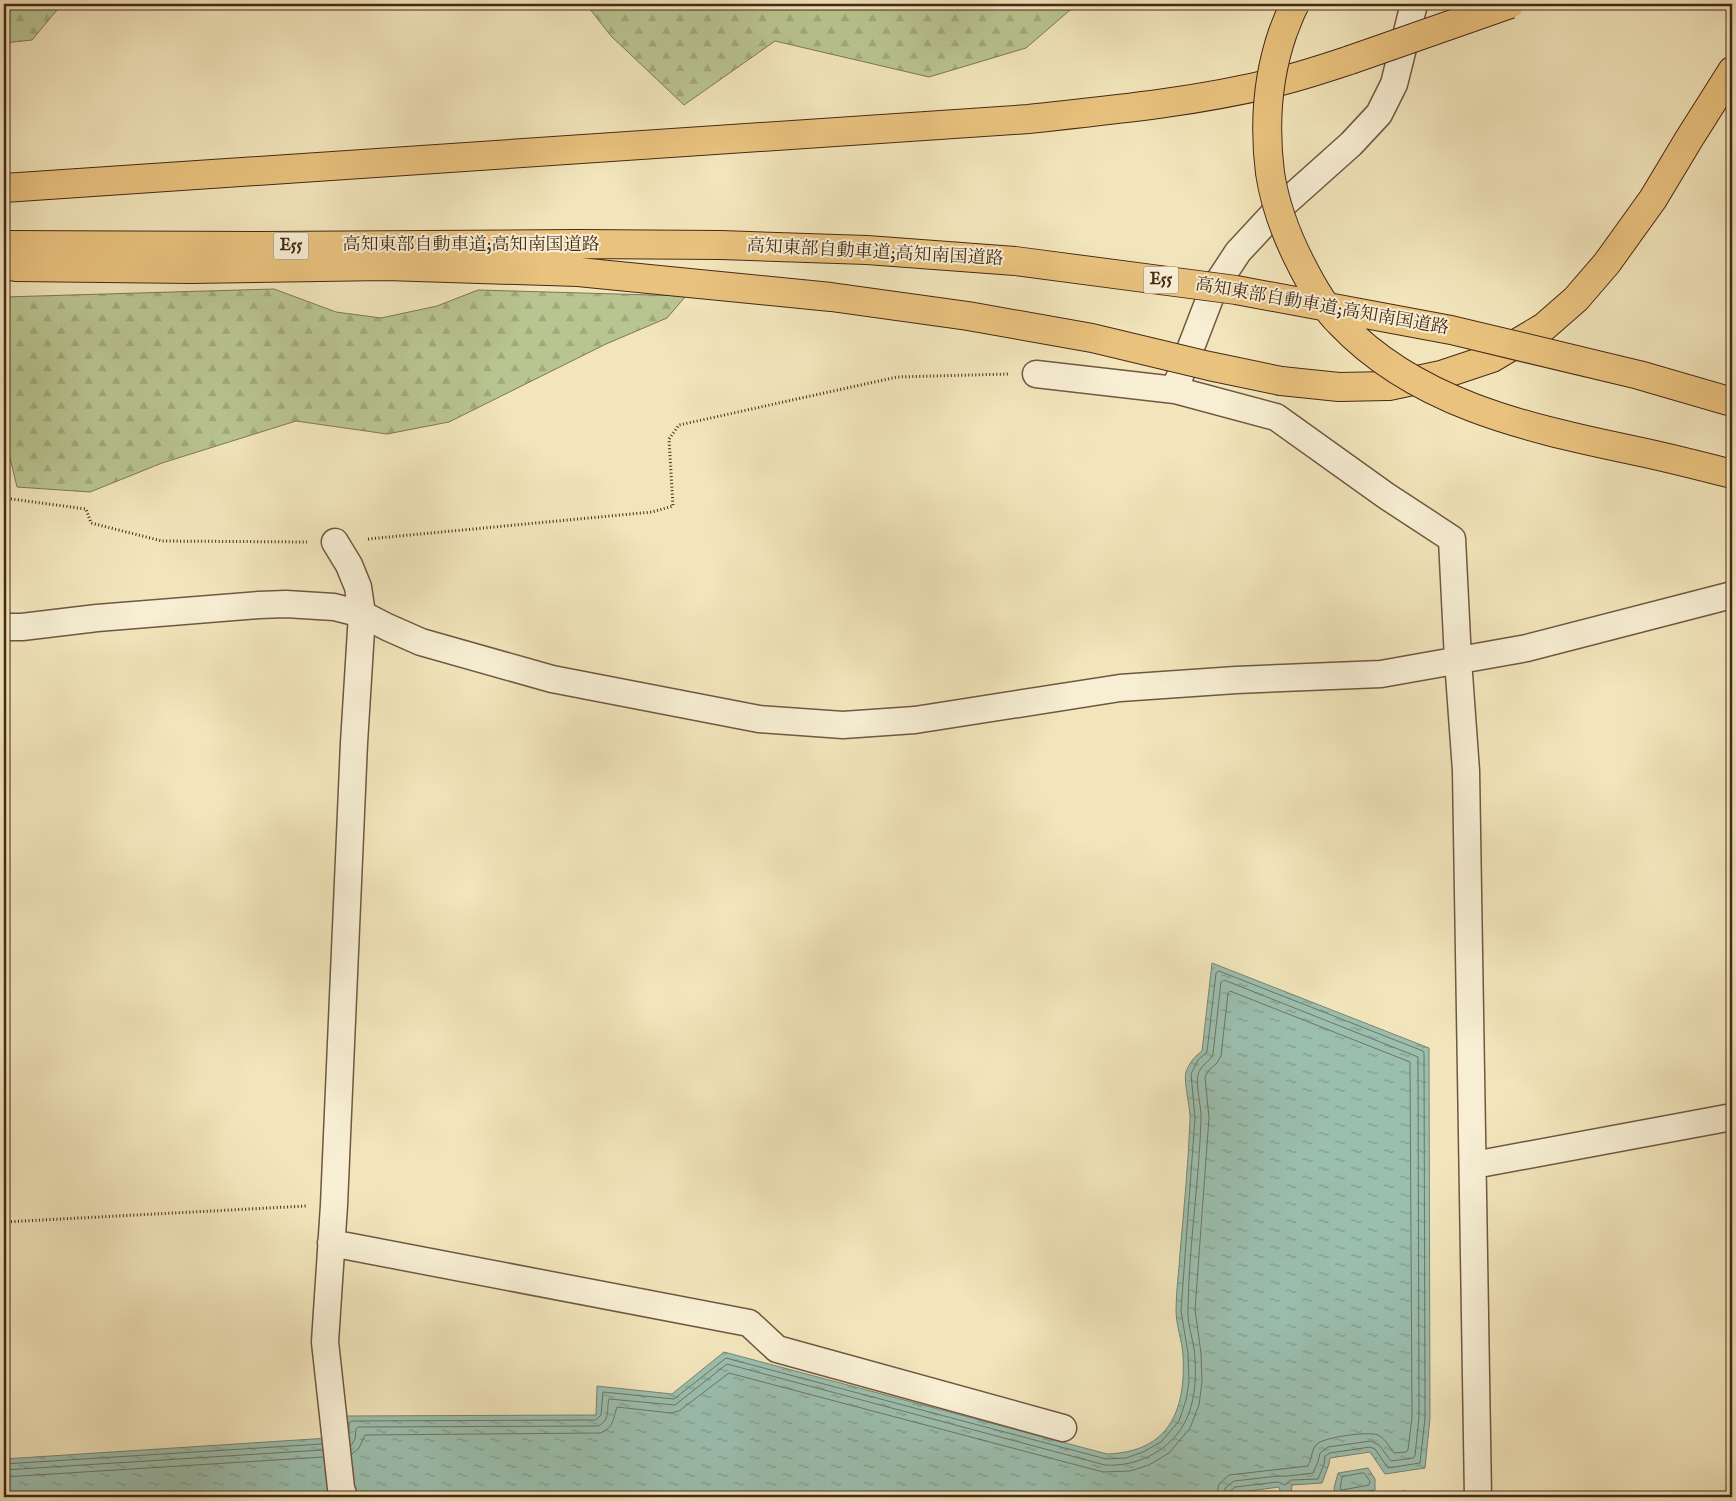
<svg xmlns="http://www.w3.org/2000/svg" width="1736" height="1501" font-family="'IM FELL English','Noto Serif JP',serif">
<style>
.forest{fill:url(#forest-firs);stroke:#7f7754}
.water{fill:url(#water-ripples);stroke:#798372}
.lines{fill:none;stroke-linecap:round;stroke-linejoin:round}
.shore{stroke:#707463;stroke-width:1}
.building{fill:url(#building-hatch);stroke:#452917}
.street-casing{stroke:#705840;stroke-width:29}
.highway-casing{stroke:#452917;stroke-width:30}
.path{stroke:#452917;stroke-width:3;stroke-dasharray:1 2.5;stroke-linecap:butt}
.street{stroke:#f7eed3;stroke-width:26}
.highway{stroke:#e9c27e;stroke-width:28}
.highway-bridge-casing{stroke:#452917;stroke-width:30;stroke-linecap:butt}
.highway-bridge{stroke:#e9c27e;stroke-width:28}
.labels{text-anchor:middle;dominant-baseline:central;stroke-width:4;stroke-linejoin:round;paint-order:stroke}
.shield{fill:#f7eed3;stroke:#7a644f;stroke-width:1}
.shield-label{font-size:16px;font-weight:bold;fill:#452917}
.street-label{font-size:18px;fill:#452917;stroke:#f7eed3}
</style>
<defs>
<pattern id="forest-firs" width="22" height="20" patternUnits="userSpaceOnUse" patternTransform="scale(1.25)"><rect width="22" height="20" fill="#b9c591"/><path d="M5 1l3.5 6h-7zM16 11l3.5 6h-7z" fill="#a0a97c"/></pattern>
<pattern id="water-ripples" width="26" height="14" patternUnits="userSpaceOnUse" patternTransform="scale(1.25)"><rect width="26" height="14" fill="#9bbfaf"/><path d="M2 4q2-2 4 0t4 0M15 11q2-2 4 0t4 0" fill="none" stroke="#809b8d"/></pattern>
<pattern id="building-hatch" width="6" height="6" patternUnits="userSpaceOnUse" patternTransform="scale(1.25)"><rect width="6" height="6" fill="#ddaa8d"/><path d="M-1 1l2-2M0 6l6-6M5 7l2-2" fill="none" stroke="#b58a72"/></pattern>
</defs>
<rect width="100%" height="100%" fill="#f2e5bb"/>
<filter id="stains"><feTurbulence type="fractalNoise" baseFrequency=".004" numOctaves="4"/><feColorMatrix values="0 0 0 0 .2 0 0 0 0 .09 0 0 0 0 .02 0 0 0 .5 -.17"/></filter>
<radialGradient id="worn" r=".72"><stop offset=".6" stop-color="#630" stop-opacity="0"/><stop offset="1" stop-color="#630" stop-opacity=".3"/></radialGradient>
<path class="forest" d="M 4,4 L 62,4 L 32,40 L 4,43 Z
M 586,4 L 1077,4 L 1026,48 L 929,77 L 775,41 L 684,105 L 611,36 Z
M 274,289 L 336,312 L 381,318 L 437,306 L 478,290 L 686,296 L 667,318 L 606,344 L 449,422 L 387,434 L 296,421 L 162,463 L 90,492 L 17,487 L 10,458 L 4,449 L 4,297 Z"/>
<path class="water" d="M 1212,963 L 1429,1048 L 1430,1418 L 1425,1468 L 1385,1474 L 1370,1452 L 1330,1458 L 1329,1464 L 1322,1483 L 1292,1485 L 1291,1497 L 1282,1497 L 1279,1487 L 1235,1493 L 1235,1497 L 4,1497 L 4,1459 L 344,1437 L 344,1416 L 596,1415 L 597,1386 L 672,1394 L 724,1352 L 1107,1454 C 1169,1452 1186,1411 1183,1355 C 1182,1340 1176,1325 1176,1310 C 1176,1291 1179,1272 1180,1253 C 1184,1209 1188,1165 1190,1121 C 1191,1108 1183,1082 1186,1072 C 1189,1063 1195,1056 1202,1051 Z
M 1368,1468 L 1375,1479 L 1375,1490 L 1335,1496 L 1334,1488 L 1338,1473 Z"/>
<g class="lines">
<path class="shore" d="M 349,1431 L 349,1423 L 352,1421 L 596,1420 L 601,1415 L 603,1392 L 674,1399 L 726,1358 L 1106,1459 L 1126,1458 L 1143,1452 L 1161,1442 L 1179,1421 L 1186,1400 L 1189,1382 L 1188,1353 L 1181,1311 L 1195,1118 L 1191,1074 L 1198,1060 L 1207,1052 L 1216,973 L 1219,971 L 1423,1051 L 1424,1053 L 1425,1418 L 1420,1463 L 1388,1468 L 1375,1449 L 1370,1447 L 1330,1453 L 1325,1456 L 1324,1464 L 1318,1479 L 1291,1480 L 1285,1485 L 1278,1482 L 1235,1487 L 1230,1491 L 1230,1497
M 351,1446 L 355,1439 L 356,1429 L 358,1427 L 598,1426 C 611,1420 606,1409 609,1399 L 675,1405 L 727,1364 L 1105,1465 C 1136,1467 1168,1452 1184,1424 C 1196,1402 1197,1373 1194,1349 C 1192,1336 1187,1322 1188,1308 C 1189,1245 1199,1183 1201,1120 C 1202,1108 1195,1084 1198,1075 C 1200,1065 1210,1062 1213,1054 L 1221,982 L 1224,980 L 1418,1057 L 1419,1417 L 1415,1456 L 1413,1458 L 1391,1461 L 1379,1445 L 1371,1441 L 1328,1447 L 1320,1453 L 1318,1462 L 1313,1473 C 1303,1474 1286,1477 1278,1476 L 1234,1481 L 1225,1488 L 1224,1497
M 352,1454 L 359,1448 L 365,1435 L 600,1433 C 614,1428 613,1419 617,1407 L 671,1413 L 679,1411 L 729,1373 L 1103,1472 L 1130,1471 L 1149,1465 L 1169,1453 L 1190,1428 L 1199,1405 L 1202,1382 L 1201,1353 L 1195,1310 L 1209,1118 L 1205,1077 L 1209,1070 L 1217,1063 L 1221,1056 L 1228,993 L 1230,991 L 1410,1062 L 1412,1417 L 1408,1450 L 1406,1452 L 1394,1453 C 1389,1447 1386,1439 1378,1435 C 1369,1431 1325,1437 1317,1444 C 1311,1450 1312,1459 1308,1466 L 1229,1475 L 1219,1484 L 1216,1497
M 4,1464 L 322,1444
M 4,1470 L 322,1450
M 1364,1473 L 1370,1481 L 1369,1485 L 1342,1490 L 1340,1489 L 1342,1477 Z
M 4,1477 L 323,1457"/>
</g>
<path class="building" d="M 1406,1491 L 1407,1497 L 1363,1497 Z"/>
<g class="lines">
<defs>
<path id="street" d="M 1036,374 L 1175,390 L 1276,417 L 1385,495 L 1452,539 L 1458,660 L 1466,771 L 1478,1497
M 1178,381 L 1213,290 L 1238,252 L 1276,211 L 1351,144 L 1379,114 L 1394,84 L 1414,4
M 335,542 L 349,565 L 358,587 L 362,614 L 354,743 L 334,1205 L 325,1342 L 341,1488 L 344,1497
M 4,627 L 22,627 L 97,618 L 259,605 L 286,604 L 334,607 L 362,614 L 387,627 L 421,642 L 552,679 L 759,719 L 843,725 L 915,720 L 1120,688 L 1236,680 L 1381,674 L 1527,648 L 1732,595
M 1474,1165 L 1732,1117
M 331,1243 L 749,1323 L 777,1349 L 1063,1428"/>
<path id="highway" d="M 4,188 L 1029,119 C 1112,110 1196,102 1277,82 C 1302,76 1326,68 1350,60
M 4,245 L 263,246 L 578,244
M 4,265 L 16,267 L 191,269 L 386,266 L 578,272
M 1281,381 L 1339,387 L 1389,386 L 1441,375 L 1492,358 L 1544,327 L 1576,299 L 1607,263 L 1653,199 L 1689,139 L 1732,71"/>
</defs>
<use href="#street" class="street-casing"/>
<use href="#highway" class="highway-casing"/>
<path class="path" d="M 4,498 L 86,509 L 91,523 L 162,541 L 307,542
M 368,539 L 652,512 L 673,506 L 669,439 L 679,425 L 897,377 L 1008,374
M 4,1222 L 306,1206"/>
<use href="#street" class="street"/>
<use href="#highway" class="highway"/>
<defs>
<path id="highway-bridge" d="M 1295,4 C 1290,13 1287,22 1283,32 C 1267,78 1264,125 1270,173 C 1275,205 1286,235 1301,264 C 1311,284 1323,306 1339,322 C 1414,402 1523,427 1627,449 C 1662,456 1697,465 1732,474
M 1350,60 L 1510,4
M 578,244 L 721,245 L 867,250 L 1015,261 L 1236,290 L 1451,330 L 1639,375 L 1732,402
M 578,272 L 831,297 L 968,316 L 1092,338 L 1209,366 L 1281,381"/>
</defs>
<use href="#highway-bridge" class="highway-bridge-casing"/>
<use href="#highway-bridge" class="highway-bridge"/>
</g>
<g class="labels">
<g class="shield">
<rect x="273.5" y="232.5" width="35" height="27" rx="4"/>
<rect x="1143.5" y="266.5" width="35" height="27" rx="4"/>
</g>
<g class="shield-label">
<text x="291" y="246">E55</text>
<text x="1161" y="280">E55</text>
</g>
<g class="street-label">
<text x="471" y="245">高知東部自動車道;高知南国道路</text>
<text transform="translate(875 253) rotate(3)">高知東部自動車道;高知南国道路</text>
<text transform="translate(1322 307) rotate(10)">高知東部自動車道;高知南国道路</text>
</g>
</g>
<rect width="1736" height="1501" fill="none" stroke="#f2e5bb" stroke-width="20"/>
<rect x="5" y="5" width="1726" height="1491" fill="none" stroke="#452917" stroke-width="2.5"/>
<rect x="10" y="10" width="1716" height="1481" fill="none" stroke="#452917"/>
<rect width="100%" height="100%" filter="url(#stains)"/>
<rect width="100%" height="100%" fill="url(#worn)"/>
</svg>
